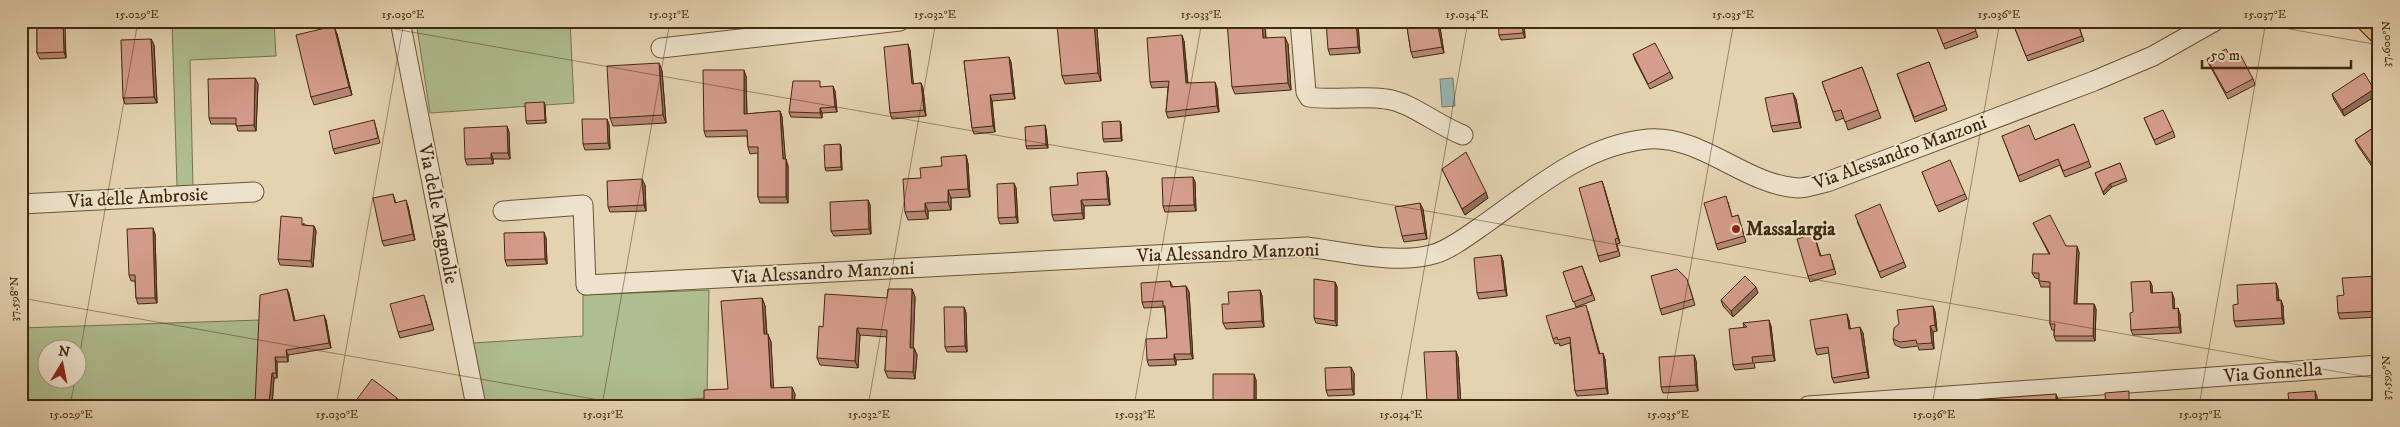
<svg xmlns="http://www.w3.org/2000/svg" width="2400" height="427" font-family="'IM FELL DW Pica',serif">
<style>
.green{fill:#afbe90;stroke:#78744e;fill-rule:evenodd}
.water{fill:#97b6b3;stroke:#757e71}
.lines{fill:none;stroke-linecap:round;stroke-linejoin:round}
.minor-casing{stroke:#6a5436;stroke-width:21}
.major-casing{stroke:#41290d;stroke-width:26}
.minor{stroke:#ede2cc;stroke-width:19}
.major{stroke:#e2ba78;stroke-width:24}
.wall{fill:#b78778;stroke:#41290d}
.shaded-wall{fill:#956e62;stroke:#41290d}
.building{fill:#d59d8c;stroke:#41290d}
.ticks{fill:none;stroke:#41290d;stroke-width:1;stroke-opacity:0.45}
.poi-dot{fill:#8f2418;stroke:#ede2cc;stroke-width:2}
.labels{text-anchor:middle;dominant-baseline:central;stroke-width:4;stroke-linejoin:round;paint-order:stroke}
.street-label{font-size:19px;fill:#41290d;stroke:#ede2cc}
.poi-label{font-size:19px;font-weight:bold;fill:#41290d;stroke:#ede2cc;text-anchor:start}
.neatline{fill:none;stroke:#41290d;stroke-width:2}
.ticks-label{font-size:12px;text-anchor:middle;fill:#41290d}
</style>
<rect width="100%" height="100%" fill="#e4d3b1"/>
<filter id="stains"><feTurbulence type="fractalNoise" baseFrequency=".004" numOctaves="4"/><feColorMatrix values="0 0 0 0 .2 0 0 0 0 .09 0 0 0 0 .02 0 0 0 .5 -.17"/></filter>
<radialGradient id="worn" r=".72"><stop offset=".6" stop-color="#630" stop-opacity="0"/><stop offset="1" stop-color="#630" stop-opacity=".3"/></radialGradient>
<path class="green" d="M 172,21 L 274,21 L 276,56 L 190,60 L 193,187 L 177,186 Z
M 416,21 L 570,21 L 574,103 L 430,113 Z
M 709,290 L 707,398 L 586,406 L 486,406 L 473,343 L 583,336 L 583,295 Z
M 261,320 L 257,406 L 21,406 L 21,328 ZM 48,350 L 78,350 L 78,380 L 48,380 Z"/>
<path class="water" d="M 1453,78 L 1455,106 L 1442,107 L 1440,79 Z"/>
<g class="lines">
<defs>
<path id="minor" d="M 400,21 L 476,406
M 1300,21 L 1306,92 L 1309,97 C 1334,101 1361,95 1386,99 C 1411,102 1438,126 1463,135
M 661,48 L 900,21
M 21,204 L 254,192
M 503,211 L 583,205 L 586,285 L 1307,247 C 1345,252 1397,265 1434,254 C 1452,249 1474,231 1489,221 C 1538,186 1586,145 1648,139 C 1702,135 1745,185 1798,188 C 1807,188 1818,184 1827,182 L 2094,81 L 2153,56 L 2215,21
M 1808,406 L 2379,365"/>
<path id="major" d="M 2369,21 L 2379,31"/>
</defs>
<use href="#minor" class="minor-casing"/>
<use href="#major" class="major-casing"/>
<use href="#minor" class="minor"/>
<use href="#major" class="major"/>
</g>
<path class="wall" d="M 37,21 L 64,21 L 66,58 L 40,59 L 37,53 Z
M 1265,21 L 1266,38 L 1288,44 L 1291,90 L 1235,94 L 1232,87 Z
M 1406,21 L 1439,21 L 1444,53 L 1413,58 L 1411,52 Z
M 1524,21 L 1525,38 L 1501,40 L 1499,35 Z
M 1852,21 L 1875,21 L 1854,27 Z
M 1934,21 L 1972,21 L 1978,37 L 1945,49 Z
M 2012,21 L 2077,21 L 2084,41 L 2028,61 Z
M 2159,21 L 2175,21 L 2163,28 Z
M 1094,22 L 1097,30 L 1101,81 L 1065,84 L 1062,76 Z
M 1358,23 L 1360,53 L 1330,55 L 1328,49 Z
M 337,34 L 352,95 L 314,105 L 311,97 Z
M 151,39 L 154,45 L 157,103 L 125,104 L 123,98 Z
M 1184,41 L 1188,83 L 1217,88 L 1219,112 L 1168,118 L 1166,112 L 1168,87 L 1152,88 L 1150,82 Z
M 910,50 L 913,84 L 921,83 L 923,89 L 926,116 L 892,119 L 890,113 Z
M 1633,54 L 1670,72 L 1673,78 L 1650,89 L 1635,60 Z
M 2207,59 L 2232,59 L 2253,79 L 2255,85 L 2228,99 L 2209,64 Z
M 964,61 L 1011,62 L 1015,99 L 992,101 L 995,132 L 974,134 L 972,128 Z
M 1929,62 L 1947,110 L 1915,122 L 1897,74 Z
M 659,63 L 662,71 L 666,123 L 613,126 L 610,118 Z
M 1862,67 L 1881,118 L 1848,130 L 1844,118 L 1836,121 L 1822,82 Z
M 746,76 L 747,114 L 780,111 L 782,117 L 785,159 L 788,166 L 788,203 L 760,203 L 758,197 L 758,153 L 750,154 L 748,147 L 747,136 L 706,137 L 704,131 Z
M 255,78 L 258,84 L 256,131 L 238,131 L 236,124 L 211,124 L 209,118 Z
M 821,87 L 835,91 L 837,112 L 822,113 L 822,118 L 791,117 L 789,112 Z
M 2374,89 L 2377,95 L 2344,116 L 2334,100 L 2332,94 Z
M 1796,99 L 1801,128 L 1773,132 L 1771,126 Z
M 544,102 L 545,105 L 546,123 L 527,124 L 526,121 Z
M 2144,118 L 2173,131 L 2175,137 L 2156,145 Z
M 607,119 L 609,125 L 610,149 L 585,150 L 583,144 Z
M 374,120 L 380,143 L 335,154 L 333,149 Z
M 1121,124 L 1122,141 L 1104,142 L 1103,139 Z
M 2074,124 L 2091,167 L 2065,177 L 2060,165 L 2020,182 L 2002,136 L 2035,140 Z
M 2379,124 L 2379,173 L 2377,174 L 2358,146 L 2355,140 Z
M 507,126 L 509,132 L 510,159 L 493,159 L 493,164 L 467,165 L 465,159 Z
M 1046,129 L 1048,148 L 1027,149 L 1026,146 Z
M 840,144 L 841,147 L 842,170 L 826,171 L 825,168 Z
M 966,155 L 968,164 L 970,197 L 951,198 L 951,210 L 928,211 L 928,219 L 908,220 L 905,212 L 921,178 L 942,166 Z
M 2120,163 L 2127,181 L 2112,187 L 2104,195 L 2095,173 Z
M 1442,169 L 1488,198 L 1465,215 Z
M 1922,172 L 1965,194 L 1967,199 L 1939,212 Z
M 1108,177 L 1110,205 L 1084,206 L 1084,219 L 1054,221 L 1052,215 L 1078,185 Z
M 1195,182 L 1196,211 L 1165,212 L 1163,206 Z
M 645,185 L 646,211 L 610,212 L 608,207 Z
M 1604,187 L 1620,243 L 1617,244 L 1620,256 L 1600,262 L 1598,256 Z
M 1016,188 L 1018,223 L 1000,224 L 998,218 Z
M 393,194 L 396,203 L 408,206 L 415,240 L 384,246 L 382,241 Z
M 868,200 L 870,205 L 871,234 L 834,236 L 831,231 Z
M 1728,202 L 1732,217 L 1738,215 L 1746,242 L 1718,250 L 1716,244 Z
M 1423,209 L 1427,239 L 1404,242 L 1402,236 Z
M 1857,221 L 1904,262 L 1906,267 L 1881,278 Z
M 304,223 L 304,225 L 314,226 L 316,231 L 313,267 L 280,265 L 278,259 Z
M 2033,223 L 2066,246 L 2079,252 L 2077,304 L 2094,304 L 2096,309 L 2095,341 L 2056,341 L 2054,336 L 2054,330 L 2052,330 L 2050,324 L 2050,287 L 2041,287 L 2039,281 L 2039,279 L 2035,278 L 2032,273 L 2049,254 Z
M 155,234 L 157,303 L 138,304 L 136,298 L 135,281 L 131,281 L 129,275 Z
M 1814,234 L 1821,256 L 1832,260 L 1836,274 L 1810,282 L 1808,276 Z
M 546,238 L 547,264 L 507,266 L 505,260 Z
M 1501,255 L 1503,261 L 1507,296 L 1479,299 L 1477,293 Z
M 1582,266 L 1595,300 L 1576,307 L 1563,272 Z
M 2379,276 L 2379,317 L 2340,319 L 2338,313 L 2344,295 Z
M 1170,281 L 1173,287 L 1186,286 L 1189,292 L 1193,359 L 1176,360 L 1176,365 L 1149,366 L 1147,360 L 1167,338 L 1165,312 L 1164,307 L 1144,308 L 1142,302 Z
M 2150,281 L 2152,286 L 2152,293 L 2174,298 L 2174,308 L 2180,314 L 2181,333 L 2133,335 L 2131,330 Z
M 1335,282 L 1337,287 L 1337,326 L 1316,323 L 1314,318 Z
M 2276,283 L 2278,289 L 2279,300 L 2281,300 L 2283,306 L 2284,324 L 2236,327 L 2234,321 L 2238,304 Z
M 1689,285 L 1695,305 L 1662,315 L 1660,309 Z
M 287,289 L 289,294 L 295,321 L 326,320 L 331,348 L 288,355 L 288,362 L 277,362 L 277,378 L 274,378 L 272,406 L 255,406 L 255,404 Z
M 912,289 L 915,297 L 913,348 L 914,348 L 917,355 L 915,379 L 888,378 L 885,371 L 887,337 L 860,335 L 858,368 L 820,365 L 817,358 L 823,327 L 887,298 Z
M 1260,290 L 1262,296 L 1264,327 L 1226,329 L 1223,323 L 1229,304 Z
M 1758,293 L 1733,317 L 1723,306 L 1721,300 Z
M 762,298 L 765,306 L 767,334 L 771,342 L 773,388 L 795,394 L 794,406 L 704,406 L 728,389 Z
M 426,301 L 434,330 L 400,338 L 398,332 Z
M 1933,306 L 1935,312 L 1937,331 L 1933,332 L 1934,349 L 1919,350 L 1918,346 L 1902,348 L 1895,345 L 1893,339 Z
M 964,307 L 966,313 L 967,352 L 947,352 L 945,347 Z
M 1588,311 L 1600,354 L 1605,359 L 1608,394 L 1577,396 L 1575,391 L 1570,343 L 1560,346 L 1559,343 L 1555,344 L 1553,339 Z
M 1849,320 L 1850,329 L 1863,333 L 1869,378 L 1834,383 L 1832,378 L 1829,353 L 1817,355 L 1815,349 Z
M 1743,323 L 1771,326 L 1775,361 L 1754,363 L 1755,368 L 1735,370 L 1733,365 L 1744,327 Z
M 1694,355 L 1696,361 L 1698,391 L 1663,393 L 1661,387 Z
M 1458,357 L 1461,406 L 1428,406 L 1427,402 Z
M 1354,373 L 1354,395 L 1328,396 L 1326,390 Z
M 1256,380 L 1256,406 L 1215,406 L 1213,400 Z"/>
<path class="shaded-wall" d="M 63,21 L 64,21 L 65,23 L 66,58 L 64,52 Z
M 1262,21 L 1265,21 L 1266,46 L 1263,38 Z
M 1356,21 L 1357,21 L 1358,23 L 1360,53 L 1358,47 Z
M 1437,21 L 1439,21 L 1444,53 L 1442,47 Z
M 1522,21 L 1524,21 L 1525,38 L 1523,33 Z
M 1094,22 L 1097,30 L 1101,81 L 1098,73 Z
M 334,26 L 337,34 L 352,95 L 349,87 Z
M 1182,35 L 1184,41 L 1188,89 L 1186,83 Z
M 1285,37 L 1288,44 L 1291,90 L 1288,83 Z
M 151,39 L 154,45 L 157,103 L 154,97 Z
M 908,44 L 910,50 L 914,90 L 912,84 Z
M 1009,57 L 1011,62 L 1015,99 L 1013,93 Z
M 659,63 L 662,71 L 666,123 L 663,115 Z
M 744,70 L 746,76 L 747,120 L 744,114 Z
M 255,78 L 258,84 L 256,131 L 254,125 Z
M 1215,82 L 1217,88 L 1219,112 L 1217,106 Z
M 921,83 L 923,89 L 926,116 L 924,110 Z
M 833,86 L 835,91 L 837,112 L 835,107 Z
M 2374,89 L 2377,95 L 2344,116 L 2342,110 Z
M 1793,93 L 1796,99 L 1801,128 L 1799,122 Z
M 990,95 L 992,101 L 995,132 L 993,126 Z
M 544,102 L 545,105 L 546,123 L 545,120 Z
M 820,108 L 822,113 L 822,118 L 820,113 Z
M 780,111 L 782,117 L 786,166 L 783,159 Z
M 607,119 L 609,125 L 610,149 L 608,143 Z
M 1120,121 L 1121,124 L 1122,141 L 1121,138 Z
M 1045,125 L 1046,129 L 1048,148 L 1046,145 Z
M 507,126 L 509,132 L 510,159 L 508,153 Z
M 840,144 L 841,147 L 842,170 L 841,167 Z
M 491,153 L 493,159 L 493,164 L 491,158 Z
M 966,155 L 968,164 L 970,197 L 968,189 Z
M 786,159 L 788,166 L 788,203 L 786,197 Z
M 2379,165 L 2379,173 L 2377,174 L 2375,168 Z
M 1106,171 L 1108,177 L 1110,205 L 1108,199 Z
M 1193,177 L 1195,182 L 1196,211 L 1194,205 Z
M 642,179 L 645,185 L 646,211 L 644,205 Z
M 1602,181 L 1604,187 L 1620,243 L 1618,238 Z
M 1014,183 L 1016,188 L 1018,223 L 1016,217 Z
M 2110,184 L 2112,187 L 2104,195 L 2103,192 Z
M 948,190 L 951,198 L 951,210 L 948,202 Z
M 1486,192 L 1488,198 L 1465,215 L 1462,209 Z
M 406,200 L 408,206 L 415,240 L 413,234 Z
M 868,200 L 870,205 L 871,234 L 869,229 Z
M 1081,200 L 1084,206 L 1084,219 L 1082,213 Z
M 925,203 L 928,211 L 928,219 L 925,211 Z
M 1420,203 L 1423,209 L 1427,239 L 1425,233 Z
M 314,226 L 316,231 L 313,267 L 311,261 Z
M 153,228 L 155,234 L 157,303 L 155,298 Z
M 544,232 L 546,238 L 547,264 L 545,259 Z
M 2077,246 L 2079,252 L 2076,309 L 2074,304 Z
M 1501,255 L 1503,261 L 1507,296 L 1505,290 Z
M 2150,281 L 2152,286 L 2153,299 L 2151,293 Z
M 1335,282 L 1337,287 L 1337,326 L 1335,321 Z
M 2276,283 L 2278,289 L 2279,306 L 2277,301 Z
M 1186,286 L 1189,292 L 1193,359 L 1191,354 Z
M 1756,287 L 1758,293 L 1733,317 L 1731,311 Z
M 287,289 L 289,294 L 296,326 L 294,321 Z
M 912,289 L 915,297 L 913,355 L 910,348 Z
M 1260,290 L 1262,296 L 1264,327 L 1262,321 Z
M 2172,292 L 2174,298 L 2175,314 L 2173,309 Z
M 762,298 L 765,306 L 767,342 L 764,334 Z
M 2281,300 L 2283,306 L 2284,324 L 2282,318 Z
M 2094,304 L 2096,309 L 2095,341 L 2093,336 Z
M 1933,306 L 1935,312 L 1937,331 L 1935,325 Z
M 964,307 L 966,313 L 967,352 L 965,346 Z
M 2178,308 L 2180,314 L 2181,333 L 2179,327 Z
M 1847,314 L 1849,320 L 1851,335 L 1849,329 Z
M 324,315 L 326,320 L 331,348 L 329,343 Z
M 1769,320 L 1771,326 L 1775,361 L 1773,355 Z
M 1930,326 L 1933,332 L 1934,349 L 1932,343 Z
M 1860,327 L 1863,333 L 1869,378 L 1867,372 Z
M 857,328 L 860,335 L 858,368 L 855,361 Z
M 768,334 L 771,342 L 774,395 L 771,388 Z
M 914,348 L 917,355 L 915,379 L 913,372 Z
M 286,350 L 288,355 L 288,362 L 287,357 Z
M 1456,351 L 1458,357 L 1461,406 L 1458,401 Z
M 1603,353 L 1605,359 L 1608,394 L 1606,388 Z
M 1174,354 L 1176,360 L 1176,365 L 1174,359 Z
M 1694,355 L 1696,361 L 1698,391 L 1696,385 Z
M 275,357 L 277,362 L 277,378 L 276,373 Z
M 1351,367 L 1354,373 L 1354,395 L 1352,389 Z
M 272,373 L 274,378 L 272,406 L 270,406 L 269,404 Z
M 1254,374 L 1256,380 L 1256,406 L 1254,400 Z
M 792,387 L 795,394 L 794,406 L 792,406 Z
M 2315,391 L 2317,396 L 2318,406 L 2316,406 Z
M 2056,394 L 2058,399 L 2058,406 L 2056,406 Z
M 397,398 L 399,404 L 397,406 L 391,406 Z"/>
<path class="building" d="M 37,21 L 63,21 L 64,52 L 37,53 Z
M 1227,21 L 1262,21 L 1263,38 L 1285,37 L 1288,83 L 1232,87 Z
M 1326,21 L 1356,21 L 1358,47 L 1328,49 Z
M 1406,21 L 1437,21 L 1442,47 L 1411,52 Z
M 1498,21 L 1522,21 L 1523,33 L 1499,35 Z
M 1934,21 L 1972,21 L 1976,31 L 1943,44 Z
M 2012,21 L 2077,21 L 2082,36 L 2026,56 Z
M 1094,22 L 1098,73 L 1062,76 L 1057,25 Z
M 334,26 L 349,87 L 311,97 L 296,35 Z
M 1182,35 L 1186,83 L 1215,82 L 1217,106 L 1166,112 L 1169,81 L 1150,82 L 1147,38 Z
M 151,39 L 154,97 L 123,98 L 121,40 Z
M 1655,43 L 1670,72 L 1648,84 L 1633,54 Z
M 908,44 L 912,84 L 921,83 L 924,110 L 890,113 L 884,47 Z
M 2226,49 L 2232,59 L 2240,54 L 2253,79 L 2226,93 L 2207,59 Z
M 1009,57 L 1013,93 L 990,95 L 993,126 L 972,128 L 964,61 Z
M 1929,62 L 1945,105 L 1914,117 L 1897,74 Z
M 659,63 L 663,115 L 610,118 L 607,66 Z
M 1862,67 L 1878,110 L 1845,122 L 1841,110 L 1833,112 L 1822,82 Z
M 703,70 L 744,70 L 744,114 L 780,111 L 783,159 L 786,159 L 786,197 L 758,197 L 758,147 L 748,147 L 747,130 L 704,131 Z
M 2364,73 L 2374,89 L 2342,110 L 2332,94 Z
M 255,78 L 254,125 L 236,126 L 236,118 L 209,118 L 208,79 Z
M 793,81 L 820,81 L 820,87 L 833,86 L 835,107 L 820,108 L 820,113 L 789,112 Z
M 1793,93 L 1799,122 L 1771,126 L 1765,98 Z
M 544,102 L 545,120 L 526,121 L 525,103 Z
M 2163,110 L 2173,131 L 2154,140 L 2144,118 Z
M 582,119 L 607,119 L 608,143 L 583,144 Z
M 374,120 L 378,138 L 333,149 L 329,131 Z
M 1120,121 L 1121,138 L 1103,139 L 1102,122 Z
M 2074,124 L 2089,161 L 2063,171 L 2058,159 L 2018,176 L 2002,136 L 2029,125 L 2035,140 Z
M 2379,124 L 2379,165 L 2375,168 L 2355,140 Z
M 1045,125 L 1046,145 L 1026,146 L 1025,127 Z
M 507,126 L 508,153 L 491,153 L 491,158 L 465,159 L 464,128 Z
M 840,144 L 841,167 L 825,168 L 824,145 Z
M 1466,152 L 1486,192 L 1462,209 L 1442,169 Z
M 966,155 L 968,189 L 948,190 L 948,202 L 925,203 L 925,211 L 905,212 L 903,179 L 921,178 L 920,168 L 942,166 L 941,157 Z
M 1950,160 L 1965,194 L 1936,206 L 1922,172 Z
M 2120,163 L 2126,178 L 2110,184 L 2103,192 L 2095,173 Z
M 1106,171 L 1108,199 L 1081,200 L 1082,213 L 1052,215 L 1050,187 L 1078,185 L 1077,173 Z
M 1193,177 L 1194,205 L 1163,206 L 1162,178 Z
M 642,179 L 644,205 L 608,207 L 607,181 Z
M 1602,181 L 1618,238 L 1615,239 L 1618,251 L 1598,256 L 1579,188 Z
M 1014,183 L 1016,217 L 998,218 L 997,184 Z
M 393,194 L 395,203 L 406,200 L 413,234 L 382,241 L 373,198 Z
M 1726,196 L 1732,217 L 1738,215 L 1744,236 L 1716,244 L 1704,203 Z
M 2379,199 L 2379,208 L 2375,201 Z
M 868,200 L 869,229 L 831,231 L 830,202 Z
M 1420,203 L 1425,233 L 1402,236 L 1395,207 Z
M 1880,204 L 1904,262 L 1879,272 L 1855,215 Z
M 2050,215 L 2066,246 L 2077,246 L 2074,304 L 2094,304 L 2093,336 L 2054,336 L 2055,324 L 2050,324 L 2050,282 L 2039,281 L 2039,273 L 2032,273 L 2033,254 L 2050,254 L 2033,223 Z
M 281,216 L 302,218 L 302,225 L 314,226 L 311,261 L 278,259 Z
M 153,228 L 155,298 L 136,298 L 135,275 L 129,275 L 127,229 Z
M 544,232 L 545,259 L 505,260 L 504,233 Z
M 1814,234 L 1820,256 L 1830,254 L 1834,269 L 1808,276 L 1797,239 Z
M 1501,255 L 1505,290 L 1477,293 L 1474,258 Z
M 1582,266 L 1592,295 L 1573,302 L 1563,272 Z
M 1677,269 L 1687,279 L 1693,299 L 1660,309 L 1651,276 Z
M 1745,276 L 1756,287 L 1731,311 L 1721,300 Z
M 2379,276 L 2379,311 L 2338,313 L 2337,296 L 2344,295 L 2342,278 Z
M 1314,279 L 1335,282 L 1335,321 L 1314,318 Z
M 1170,281 L 1171,287 L 1186,286 L 1191,354 L 1174,354 L 1174,359 L 1147,360 L 1146,339 L 1167,338 L 1165,306 L 1163,306 L 1163,301 L 1142,302 L 1141,283 Z
M 2150,281 L 2151,293 L 2172,292 L 2173,309 L 2178,308 L 2179,327 L 2131,330 L 2130,313 L 2133,312 L 2131,282 Z
M 2276,283 L 2277,301 L 2281,300 L 2282,318 L 2234,321 L 2233,305 L 2238,304 L 2237,285 Z
M 287,289 L 294,321 L 324,315 L 329,343 L 286,350 L 287,357 L 275,357 L 276,373 L 272,373 L 269,404 L 255,404 L 260,295 Z
M 888,289 L 912,289 L 910,348 L 914,348 L 913,372 L 885,371 L 887,330 L 857,328 L 855,361 L 817,358 L 819,326 L 823,327 L 825,294 L 887,298 Z
M 1260,290 L 1262,321 L 1223,323 L 1222,304 L 1229,304 L 1228,292 Z
M 424,295 L 432,324 L 398,332 L 390,304 Z
M 762,298 L 764,334 L 768,334 L 771,388 L 792,387 L 792,406 L 763,406 L 763,403 L 704,406 L 704,390 L 728,389 L 721,301 Z
M 1586,305 L 1599,354 L 1603,353 L 1606,388 L 1575,391 L 1570,337 L 1558,340 L 1557,337 L 1553,339 L 1546,316 Z
M 1933,306 L 1935,325 L 1930,326 L 1932,343 L 1917,344 L 1916,340 L 1900,342 L 1893,339 L 1894,328 L 1899,324 L 1897,310 Z
M 944,307 L 964,307 L 965,346 L 945,347 Z
M 1847,314 L 1849,329 L 1860,327 L 1867,372 L 1832,378 L 1828,347 L 1815,349 L 1810,320 Z
M 1769,320 L 1773,355 L 1752,357 L 1753,363 L 1733,365 L 1729,329 L 1747,327 L 1743,323 Z
M 1456,351 L 1458,401 L 1427,402 L 1424,352 Z
M 1694,355 L 1696,385 L 1661,387 L 1659,357 Z
M 1351,367 L 1352,389 L 1326,390 L 1325,368 Z
M 1213,374 L 1254,374 L 1254,400 L 1213,400 Z
M 372,379 L 397,398 L 391,406 L 352,406 Z
M 2129,391 L 2129,406 L 2106,406 L 2105,393 Z
M 2315,391 L 2316,406 L 2269,406 L 2269,404 L 2289,402 L 2288,393 Z
M 2056,394 L 2056,406 L 1885,406 Z
M 1003,401 L 1053,402 L 1053,406 L 1003,406 Z
M 937,403 L 937,406 L 918,406 L 918,404 Z"/>
<path class="ticks" d="M 349,21 L 2379,379M 2245,21 L 2379,45M 21,298 L 633,406M 78,364 L 138,21M 70,406 L 75,380M 336,406 L 404,21M 602,406 L 670,21M 868,406 L 936,21M 1134,406 L 1202,21M 1400,406 L 1468,21M 1666,406 L 1734,21M 1932,406 L 2000,21M 2199,406 L 2266,21"/>
<circle class="poi-dot" cx="1736" cy="229" r="5"/>
<g class="labels">
<g class="street-label">
<text transform="translate(1900 153) rotate(-20)">Via Alessandro Manzoni</text>
<text transform="translate(138 198) rotate(-3)">Via delle Ambrosie</text>
<text transform="translate(438 214) rotate(79)">Via delle Magnolie</text>
<text transform="translate(1228 253) rotate(-2)">Via Alessandro Manzoni</text>
<text transform="translate(823 273) rotate(-3)">Via Alessandro Manzoni</text>
<text transform="translate(2273 373) rotate(-4)">Via Gonnella</text>
</g>
<g class="poi-label">
<text x="1746" y="229">Massalargia</text>
</g>
</g>
<rect width="2400" height="427" fill="none" stroke="#e4d3b1" stroke-width="55"/>
<g transform="translate(62 364) rotate(10)"><circle r="24" fill="#ede2cc" stroke="#a89880"/>
<path d="M0-4L9 19L0 12L-9 19Z" fill="#8f2418"/>
<text y="-8" font-size="14" font-weight="bold" text-anchor="middle" fill="#41290d">N</text>
</g>
<path d="M2202 60v8h149v-8" fill="none" stroke="#41290d" stroke-width="2.5"/>
<text x="2210" y="60" font-size="15" fill="#41290d" stroke="#ede2cc" stroke-width="4" paint-order="stroke">50 m</text>
<rect x="28" y="28" width="2344" height="372" class="neatline"/>
<g class="ticks-label">
<text x="137" y="18">15.029°E</text>
<text x="403" y="18">15.030°E</text>
<text x="669" y="18">15.031°E</text>
<text x="935" y="18">15.032°E</text>
<text x="1201" y="18">15.033°E</text>
<text x="1467" y="18">15.034°E</text>
<text x="1733" y="18">15.035°E</text>
<text x="1999" y="18">15.036°E</text>
<text x="2265" y="18">15.037°E</text>
<text transform="translate(2386 44) rotate(-90)" y="4">37.600°N</text>
<text transform="translate(14 299) rotate(-90)" y="4">37.598°N</text>
<text transform="translate(2386 378) rotate(-90)" y="4">37.599°N</text>
<text x="71" y="418">15.029°E</text>
<text x="337" y="418">15.030°E</text>
<text x="603" y="418">15.031°E</text>
<text x="869" y="418">15.032°E</text>
<text x="1135" y="418">15.033°E</text>
<text x="1401" y="418">15.034°E</text>
<text x="1668" y="418">15.035°E</text>
<text x="1934" y="418">15.036°E</text>
<text x="2200" y="418">15.037°E</text>
</g>
<rect width="100%" height="100%" filter="url(#stains)"/>
<rect width="100%" height="100%" fill="url(#worn)"/>
</svg>
